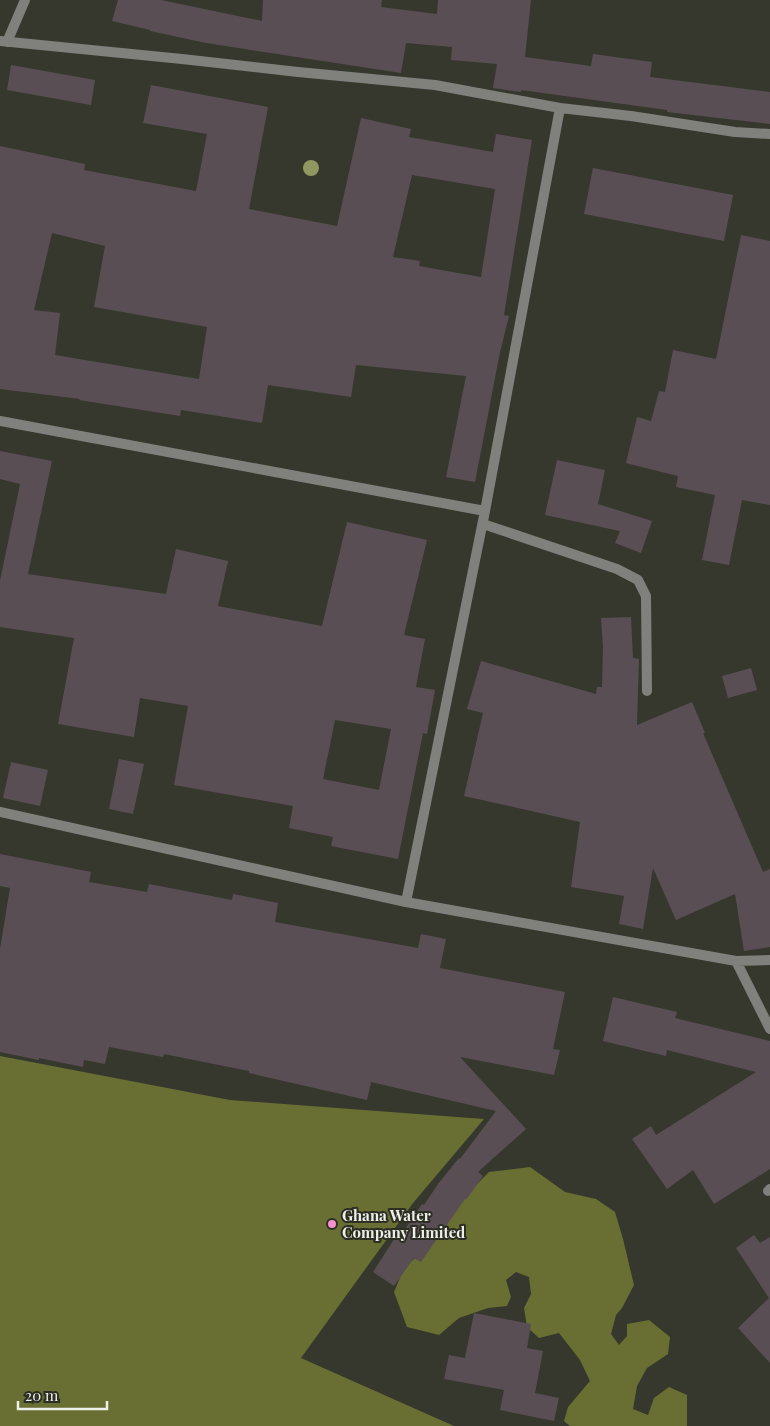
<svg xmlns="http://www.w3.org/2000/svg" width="770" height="1426" font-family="'Playfair Display',serif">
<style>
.forest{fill:#696e33}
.building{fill:#5a4e55;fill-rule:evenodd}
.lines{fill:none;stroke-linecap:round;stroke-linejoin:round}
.service{stroke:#80817c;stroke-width:10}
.tree{fill:#919761}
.poi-dot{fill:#f790cd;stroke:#2c2e23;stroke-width:2}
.labels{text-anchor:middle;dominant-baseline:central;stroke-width:4;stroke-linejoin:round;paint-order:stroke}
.poi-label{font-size:15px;font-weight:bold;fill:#eeefe8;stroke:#2c2e23;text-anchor:start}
</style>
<rect width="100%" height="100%" fill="#36382d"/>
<path class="forest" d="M 0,1056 L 230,1100 L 484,1119 L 413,1203 L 301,1358 L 454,1426 L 0,1426 Z
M 530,1167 L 565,1192 L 596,1199 L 615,1212 L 623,1239 L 634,1285 L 622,1308 L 616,1315 L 611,1334 L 619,1345 L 627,1336 L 627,1324 L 649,1320 L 670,1337 L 668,1354 L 647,1368 L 637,1386 L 633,1409 L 648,1415 L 654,1398 L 669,1387 L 687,1395 L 687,1426 L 570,1426 L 564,1421 L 568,1407 L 590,1381 L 580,1360 L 559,1333 L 539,1338 L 527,1327 L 524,1308 L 531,1294 L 529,1277 L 516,1272 L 506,1280 L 511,1297 L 507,1306 L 488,1308 L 459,1318 L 439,1335 L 407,1327 L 394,1292 L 404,1268 L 423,1251 L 456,1205 L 489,1172 Z"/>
<path class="building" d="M 118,0 L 161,0 L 262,21 L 263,0 L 382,0 L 381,7 L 437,14 L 438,0 L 531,0 L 525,57 L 591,66 L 593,54 L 652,62 L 650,77 L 770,92 L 770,124 L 667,112 L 667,110 L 521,90 L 521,92 L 493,88 L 497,64 L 451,60 L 452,47 L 406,43 L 401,73 L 206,43 L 150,31 L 150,30 L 112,21 Z
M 11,65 L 95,80 L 91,105 L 7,90 Z
M 151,85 L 268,107 L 249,209 L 337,226 L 361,118 L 411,129 L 409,137 L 493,152 L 496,134 L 532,140 L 504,315 L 509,316 L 500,352 L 475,482 L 446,477 L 466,376 L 356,365 L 351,397 L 268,385 L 262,423 L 181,410 L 180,416 L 79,400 L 80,399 L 0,389 L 0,146 L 85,164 L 84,170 L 196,191 L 207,134 L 143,123 ZM 412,175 L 495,189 L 481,277 L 419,266 L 420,261 L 393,257 ZM 52,233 L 105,246 L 94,307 L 207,327 L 199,379 L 55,355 L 60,313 L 34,310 Z
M 593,168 L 733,195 L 724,241 L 584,214 Z
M 741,235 L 770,241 L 770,505 L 742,500 L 729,565 L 702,560 L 715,495 L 676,487 L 678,476 L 626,463 L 637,417 L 651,421 L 659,391 L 665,392 L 673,350 L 716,359 Z
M 0,451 L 52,461 L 28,574 L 166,594 L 176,549 L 228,561 L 218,606 L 322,626 L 347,522 L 427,540 L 404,635 L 425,639 L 416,687 L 435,690 L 427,734 L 423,733 L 398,859 L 331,846 L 333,837 L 289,828 L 293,806 L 174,785 L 188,706 L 140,698 L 134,737 L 58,724 L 74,638 L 0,627 L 0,581 L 20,484 L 0,479 ZM 335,720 L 391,729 L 379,790 L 323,779 Z
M 557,460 L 605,470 L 598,504 L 652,521 L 641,553 L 615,543 L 620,531 L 545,515 Z
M 631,617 L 633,658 L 639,659 L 637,725 L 692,702 L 705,733 L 703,733 L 763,872 L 770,869 L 770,947 L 744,951 L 735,894 L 676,920 L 653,868 L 643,929 L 619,924 L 624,896 L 571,887 L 580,822 L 464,796 L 483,713 L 467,709 L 481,661 L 596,694 L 597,687 L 602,687 L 603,648 L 601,618 Z
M 751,668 L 757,690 L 728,698 L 722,676 Z
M 119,759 L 144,764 L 133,814 L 109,809 Z
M 11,762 L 48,770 L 40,806 L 3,798 Z
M 0,854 L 91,872 L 89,882 L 147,892 L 149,884 L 232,900 L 233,894 L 278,903 L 275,922 L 418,948 L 421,934 L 446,939 L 440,968 L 565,992 L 553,1049 L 560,1050 L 554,1075 L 460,1057 L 526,1129 L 478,1172 L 483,1176 L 466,1200 L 465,1199 L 432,1246 L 421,1262 L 414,1258 L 394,1286 L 373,1272 L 400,1230 L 403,1232 L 422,1204 L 424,1205 L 438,1184 L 459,1158 L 460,1159 L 496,1111 L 371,1082 L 367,1100 L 249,1073 L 249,1071 L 164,1054 L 163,1057 L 109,1047 L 105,1064 L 84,1060 L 83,1067 L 39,1058 L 39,1060 L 0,1052 L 0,949 L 10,888 L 0,886 Z
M 613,997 L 677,1012 L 675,1018 L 770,1041 L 770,1169 L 714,1204 L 693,1170 L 667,1189 L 632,1139 L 651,1126 L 656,1135 L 756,1072 L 667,1050 L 666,1056 L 603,1041 Z
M 754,1235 L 760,1243 L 770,1237 L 770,1363 L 738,1328 L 769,1298 L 736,1248 Z
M 474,1313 L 531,1324 L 527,1348 L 543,1351 L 535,1393 L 559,1398 L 554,1421 L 500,1410 L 504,1390 L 444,1379 L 449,1355 L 465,1358 Z"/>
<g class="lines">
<path class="service" d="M 0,41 L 182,59 L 298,72 L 435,85 L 560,108 L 631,116 L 735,132 L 770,134
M 7,42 L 25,0
M 0,421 L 485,511
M 483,524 L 617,569 L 638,580 L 646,596 L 647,691
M 0,812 L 406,902 L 736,961 L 770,960
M 406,902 L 485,511 L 560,108
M 736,961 L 770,1029
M 768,1191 L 770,1189"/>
</g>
<circle class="tree" cx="311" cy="168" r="8"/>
<circle class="poi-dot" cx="332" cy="1224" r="5"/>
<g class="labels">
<g class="poi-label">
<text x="342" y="1215">Ghana Water<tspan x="342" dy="17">Company Limited</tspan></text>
</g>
</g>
<path d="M18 1401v8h89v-8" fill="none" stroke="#eeefe8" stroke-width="2.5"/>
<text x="25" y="1401" font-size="15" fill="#eeefe8" stroke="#2c2e23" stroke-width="4" paint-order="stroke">20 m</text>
</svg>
